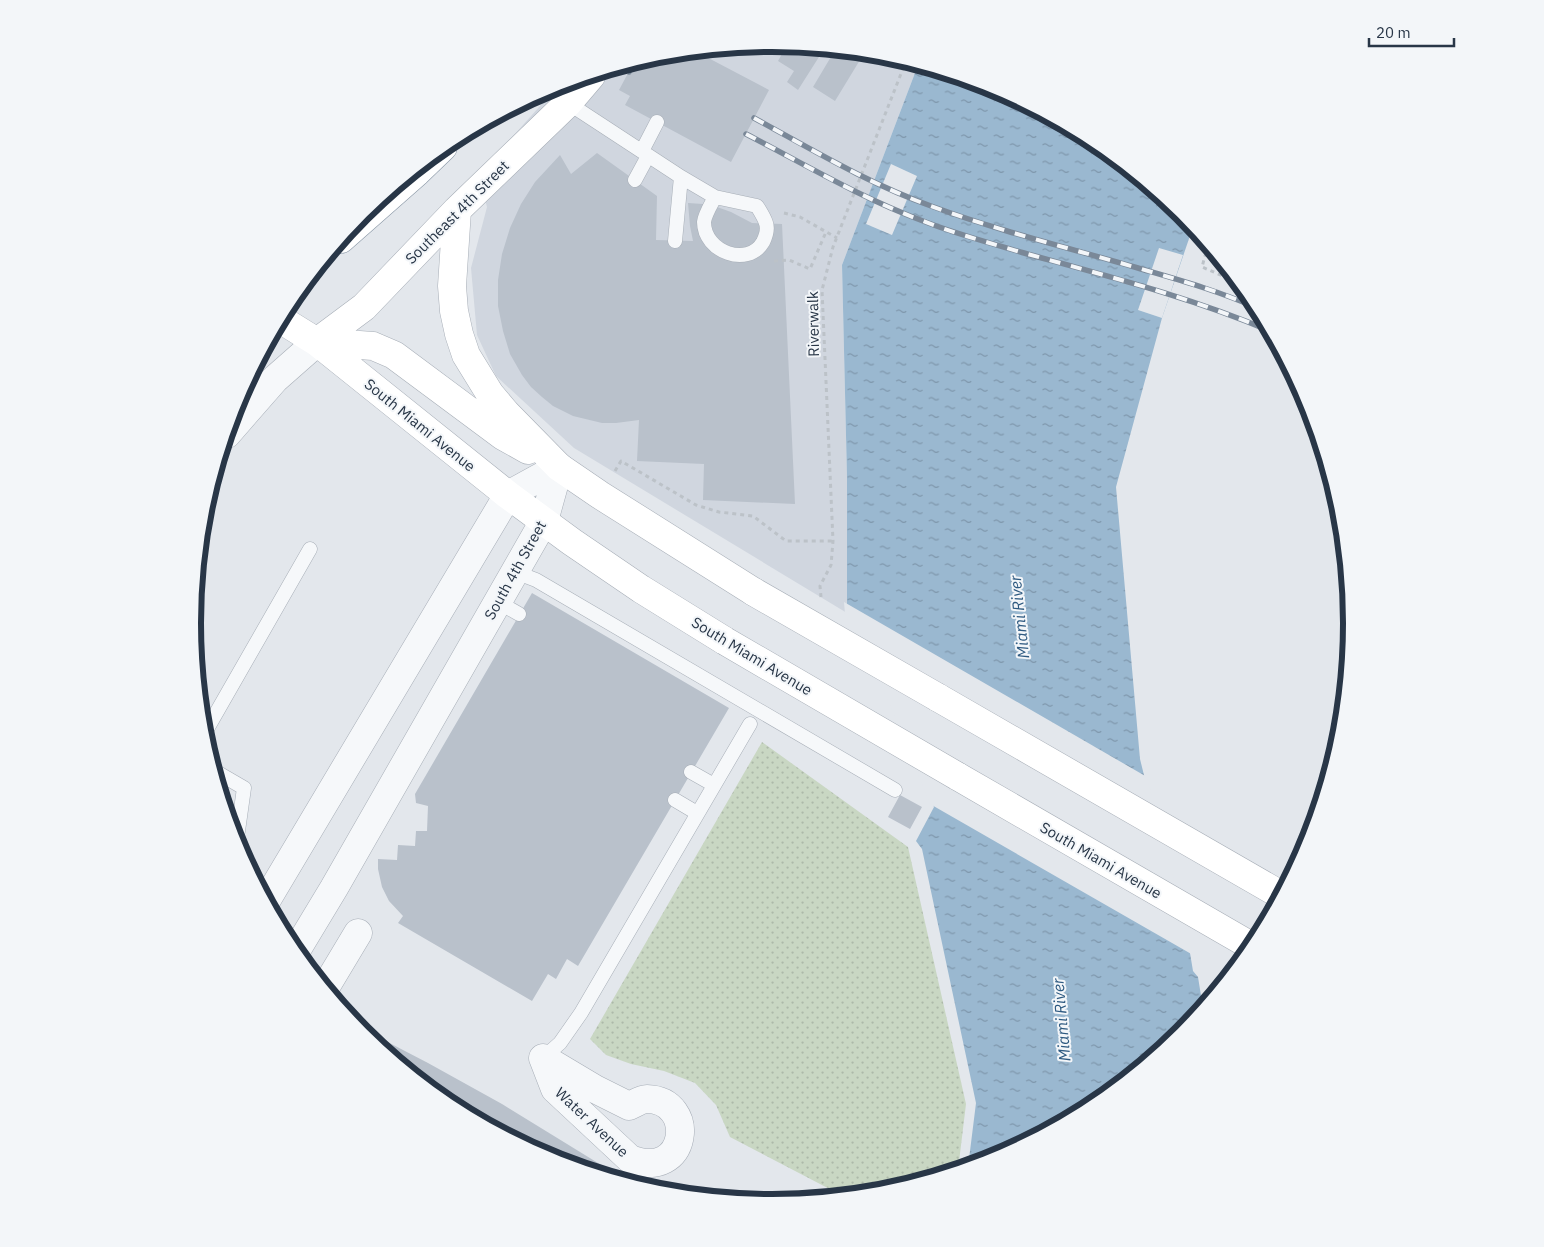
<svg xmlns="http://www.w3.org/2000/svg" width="1544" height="1247" font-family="'IBM Plex Sans',sans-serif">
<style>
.built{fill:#d0d6df}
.grass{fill:url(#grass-dots)}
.water{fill:url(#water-ripples)}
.pier{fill:#e3e7ec}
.building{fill:#b9c1cb}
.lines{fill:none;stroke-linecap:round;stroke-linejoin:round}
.service-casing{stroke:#a7aeb7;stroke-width:15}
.minor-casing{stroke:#a7aeb7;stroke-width:29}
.tertiary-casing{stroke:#a7aeb7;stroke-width:29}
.secondary-casing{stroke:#a7aeb7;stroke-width:29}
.motorway-casing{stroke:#8896a5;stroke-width:29}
.path{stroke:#bcc2c8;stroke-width:3;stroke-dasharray:4 4;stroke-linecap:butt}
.service{stroke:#f6f8fa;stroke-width:14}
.minor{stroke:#f6f8fa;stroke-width:28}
.tertiary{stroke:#f6f8fa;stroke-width:28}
.secondary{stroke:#fff;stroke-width:28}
.motorway{stroke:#fff;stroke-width:28}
.rail-casing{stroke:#7a8898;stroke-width:5.5}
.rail{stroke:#f3f6f9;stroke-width:4;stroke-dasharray:11;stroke-linecap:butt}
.secondary-bridge-casing{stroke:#a7aeb7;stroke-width:29;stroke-linecap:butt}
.secondary-bridge{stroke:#fff;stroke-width:28}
.labels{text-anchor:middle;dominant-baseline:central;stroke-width:4;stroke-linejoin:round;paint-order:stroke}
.street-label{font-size:15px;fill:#283647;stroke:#f3f6f9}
.water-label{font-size:16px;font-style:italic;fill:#2d5980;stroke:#f3f6f9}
.rim{fill:none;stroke:#283647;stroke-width:6}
</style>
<defs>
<pattern id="grass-dots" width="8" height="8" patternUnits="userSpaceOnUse" patternTransform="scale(1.25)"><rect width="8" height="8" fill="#c9d7c3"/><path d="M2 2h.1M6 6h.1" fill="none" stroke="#adb9a9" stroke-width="1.8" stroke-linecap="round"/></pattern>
<pattern id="water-ripples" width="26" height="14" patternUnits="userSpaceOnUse" patternTransform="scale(1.25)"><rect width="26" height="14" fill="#9ab8d0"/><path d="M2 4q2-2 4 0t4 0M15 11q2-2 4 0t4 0" fill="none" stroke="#7e96ab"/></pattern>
</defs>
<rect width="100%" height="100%" fill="#e3e7ec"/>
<path class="built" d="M 772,44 L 885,55 L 918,65 L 842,265 L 847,478 L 847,613 L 574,448 L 496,376 L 477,335 L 471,268 L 487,207 L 478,172 L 514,135 L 548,97 L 556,86 L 659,55 Z"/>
<path class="grass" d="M 762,742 L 908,847 L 966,1104 L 958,1170 L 885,1192 L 843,1196 L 730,1137 L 716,1105 L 695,1083 L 664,1071 L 631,1064 L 606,1055 L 590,1039 Z"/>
<path class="water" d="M 918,65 L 994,88 L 1094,142 L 1182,214 L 1193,227 L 1162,318 L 1116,487 L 1140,759 L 1165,860 L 1184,917 L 1193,971 L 1198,977 L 1203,1008 L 1182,1034 L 1094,1106 L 994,1159 L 968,1167 L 976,1103 L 922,849 L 916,841 L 934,807 L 892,704 L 847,613 L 847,478 L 842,265 Z"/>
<path class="pier" d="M 891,164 L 917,176 L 892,235 L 866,224 Z
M 1159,248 L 1183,255 L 1162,318 L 1138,310 Z
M 844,602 L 1147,777 L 1168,859 L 1186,916 L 1193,955 L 930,804 L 890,705 L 845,614 Z"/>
<path class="building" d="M 787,45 L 824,49 L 798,90 L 787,82 L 794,71 L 778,61 Z
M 835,50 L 858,52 L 863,55 L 835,101 L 813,87 Z
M 695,51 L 769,90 L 731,162 L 625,105 L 630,96 L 619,90 L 634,62 L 659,55 Z
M 597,153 L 657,196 L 656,240 L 693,241 L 690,226 L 688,203 L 703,204 L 717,207 L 731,212 L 752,223 L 782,224 L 795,504 L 703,500 L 704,464 L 637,461 L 639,420 L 616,423 L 602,423 L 573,416 L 553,406 L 542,397 L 531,387 L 522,375 L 510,354 L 503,331 L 498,306 L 498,280 L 502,254 L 510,228 L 521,204 L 535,182 L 560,155 L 571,174 Z
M 532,593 L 729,708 L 578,966 L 567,959 L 556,979 L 548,974 L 532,1001 L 398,923 L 403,916 L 389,901 L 382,887 L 378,869 L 378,859 L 397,860 L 398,845 L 415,846 L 416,831 L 427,831 L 428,806 L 416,803 L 415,794 Z
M 900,795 L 922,807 L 910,829 L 888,817 Z
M 363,1034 L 378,1037 L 428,1063 L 502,1104 L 611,1171 L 608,1177 L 550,1159 L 450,1105 Z"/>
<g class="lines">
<defs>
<path id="service" d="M 696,52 L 696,51
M 568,103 L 681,177 L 715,197 L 757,206 C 760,211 764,217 766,223 C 768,229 766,236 763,242 C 748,268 704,252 704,222 C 705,214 712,203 715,197
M 642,151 L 657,122
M 635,180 L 648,156
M 675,241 L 681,177
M 515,572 L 536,580 L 895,790
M 498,602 L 519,614
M 203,736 L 310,549
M 213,770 L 244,788 L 238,831 L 235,840
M 691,772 L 714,785
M 675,800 L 697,813
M 543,1058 L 560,1043 L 581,1013 L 750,724
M 628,1183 L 642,1163"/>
<path id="minor" d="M 266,901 L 508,495 L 559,467
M 299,946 L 334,888 L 544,521 L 559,467
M 325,988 L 358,933
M 543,1058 L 595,1089 L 629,1106 C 634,1104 641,1099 647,1099 C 698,1100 688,1182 630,1159 L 555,1089 Z"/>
<path id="tertiary" d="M 227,434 L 275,379 L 317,342"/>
<path id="secondary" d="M 457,210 L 452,286 L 454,311 L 459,334 L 466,355 L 490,394 L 506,413 L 559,467 L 600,495 L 754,592
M 280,319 L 317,342 L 508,495 L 572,542 L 641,589 L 725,641
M 317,342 L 364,307 L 457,210 L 568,103 L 591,76
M 317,342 L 373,346 L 394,355 L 503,436 L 528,450
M 937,697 L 1281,895
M 957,776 L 1253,947"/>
<path id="motorway" d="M 341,239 L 417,172 L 443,147"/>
</defs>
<use href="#service" class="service-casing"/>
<use href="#minor" class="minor-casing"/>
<use href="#tertiary" class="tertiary-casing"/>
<use href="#secondary" class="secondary-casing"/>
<use href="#motorway" class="motorway-casing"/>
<path class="path" d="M 784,213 L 800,217 L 837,238
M 1208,245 L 1202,267 L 1239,283
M 774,261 L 789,260 L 810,269 L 826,232
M 615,471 L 621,461 L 696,505 L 719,512 L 753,516 L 786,541 L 833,541
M 821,597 L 820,586 L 831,565 L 833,541 L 822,290 L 833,247 L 906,61"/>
<use href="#service" class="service"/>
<use href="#minor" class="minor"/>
<use href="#tertiary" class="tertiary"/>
<use href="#secondary" class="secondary"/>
<use href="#motorway" class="motorway"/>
<defs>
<path id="rail" d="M 619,67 L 629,72
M 754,118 C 811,149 869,184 931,206 C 999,231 1069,248 1138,268 C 1179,280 1219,291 1257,308
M 746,134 C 804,164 861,198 923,221 C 956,234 990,243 1024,253 C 1107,276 1190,297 1270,331"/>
</defs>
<use href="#rail" class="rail-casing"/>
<use href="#rail" class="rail"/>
<defs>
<path id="secondary-bridge" d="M 754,592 L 937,697
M 725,641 L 957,776"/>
</defs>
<use href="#secondary-bridge" class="secondary-bridge-casing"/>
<use href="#secondary-bridge" class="secondary-bridge"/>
</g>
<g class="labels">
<g class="street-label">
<text transform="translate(457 212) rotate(-45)">Southeast 4th Street</text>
<text transform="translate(813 324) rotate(-91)">Riverwalk</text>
<text transform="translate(420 425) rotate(39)">South Miami Avenue</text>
<text transform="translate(515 570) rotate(-61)">South 4th Street</text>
<text transform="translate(752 656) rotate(31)">South Miami Avenue</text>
<text transform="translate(1101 860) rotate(30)">South Miami Avenue</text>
<text transform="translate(592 1122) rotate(43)">Water Avenue</text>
</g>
<g class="water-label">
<text transform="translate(1019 617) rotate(-96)">Miami River</text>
<text transform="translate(1061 1020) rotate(-95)">Miami River</text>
</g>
</g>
<path d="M0 0H1544V1247H0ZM201 623a571 571 0 1 1 1142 0a571 571 0 1 1-1142 0Z" fill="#f3f6f9" fill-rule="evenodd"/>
<path class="rim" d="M201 623a571 571 0 1 1 1142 0a571 571 0 1 1-1142 0Z"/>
<path d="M1369 38v8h85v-8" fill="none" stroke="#283647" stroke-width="2.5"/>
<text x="1376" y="38" font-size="15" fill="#283647" stroke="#f3f6f9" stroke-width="4" paint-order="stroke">20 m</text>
</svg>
